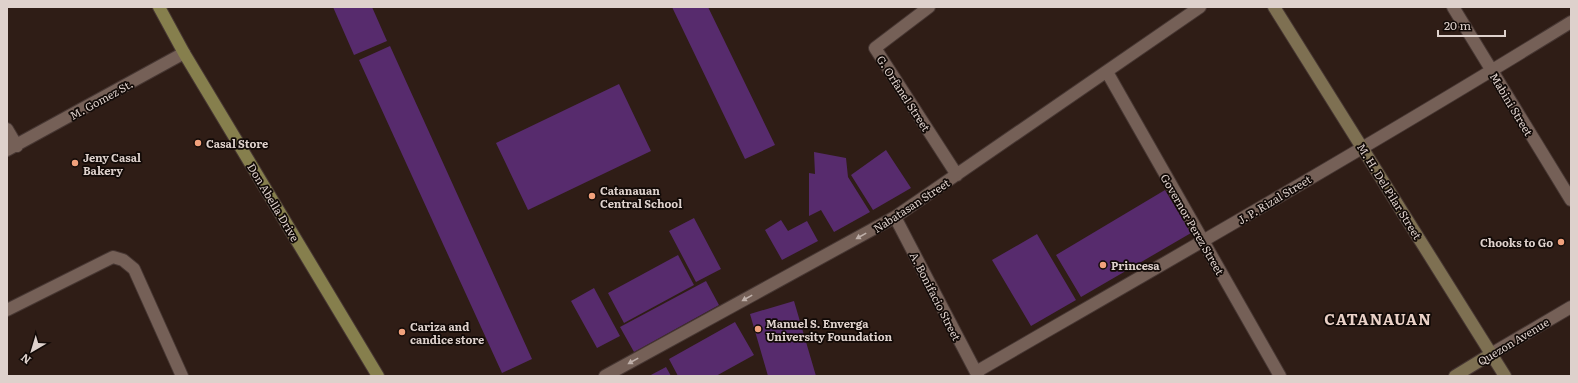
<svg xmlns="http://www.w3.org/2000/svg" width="1578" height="383" font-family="Literata,serif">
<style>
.building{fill:#572b6d}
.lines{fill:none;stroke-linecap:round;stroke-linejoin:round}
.street-casing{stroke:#473733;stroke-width:14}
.secondary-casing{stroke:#473733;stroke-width:14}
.primary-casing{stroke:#473733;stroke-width:14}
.street{stroke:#756057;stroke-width:12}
.secondary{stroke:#7e7052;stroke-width:12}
.primary{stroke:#867f4d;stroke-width:12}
.oneway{fill:#beafa9}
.poi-dot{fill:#f1a17c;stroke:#120a07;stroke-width:1.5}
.labels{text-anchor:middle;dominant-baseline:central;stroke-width:3.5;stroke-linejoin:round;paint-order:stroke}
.street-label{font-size:11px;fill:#ded1cc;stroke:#120a07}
.poi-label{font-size:11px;font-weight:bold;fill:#ded1cc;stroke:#120a07;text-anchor:start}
.district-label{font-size:15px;font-weight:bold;letter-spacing:1px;fill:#ead1c7;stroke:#120a07}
</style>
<rect width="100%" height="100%" fill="#2f1d16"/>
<path class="building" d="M 333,7 L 372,7 L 387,41 L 354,55 Z
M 672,7 L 708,7 L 775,145 L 745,159 Z
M 390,46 L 532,359 L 502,373 L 359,60 Z
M 619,84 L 651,151 L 528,210 L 496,143 Z
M 886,150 L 911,188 L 873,210 L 851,175 Z
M 814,152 L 846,158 L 848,177 L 870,212 L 834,232 L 821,210 L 809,216 L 809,173 L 815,174 Z
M 1165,190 L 1191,233 L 1081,297 L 1056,255 Z
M 694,218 L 721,269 L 696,282 L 669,231 Z
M 781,220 L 788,231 L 807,221 L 818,241 L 782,260 L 765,230 Z
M 1037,234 L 1076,300 L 1031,326 L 992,260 Z
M 678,255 L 694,285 L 624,323 L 608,293 Z
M 706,281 L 719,305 L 634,352 L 620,327 Z
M 594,288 L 620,336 L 597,348 L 571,301 Z
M 794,301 L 816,376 L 768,376 L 750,314 Z
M 735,322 L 754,355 L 716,376 L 678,376 L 669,359 Z
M 666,367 L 671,376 L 649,376 Z"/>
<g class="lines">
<defs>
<path id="street" d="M 929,7 L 875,48 L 957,175
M 1453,7 L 1571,200
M 1107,72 L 1280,376
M 7,129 L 17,146
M 7,150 L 184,53
M 895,217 L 978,376
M 7,310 L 113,257 L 123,260 L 134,269 L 182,376
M 1491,354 L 1571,307
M 976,372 C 1175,257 1375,143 1571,22
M 605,376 L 895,217 L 1200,7"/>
<path id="secondary" d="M 1274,7 L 1505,376
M 1455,376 L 1491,354"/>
<path id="primary" d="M 159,7 L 184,53 L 378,376"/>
</defs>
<use href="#street" class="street-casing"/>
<use href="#secondary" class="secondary-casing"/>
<use href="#primary" class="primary-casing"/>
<use href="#street" class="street"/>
<use href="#secondary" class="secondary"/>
<use href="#primary" class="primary"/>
</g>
<defs><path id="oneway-solid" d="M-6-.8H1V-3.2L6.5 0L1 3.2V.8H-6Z"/></defs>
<g class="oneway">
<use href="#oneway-solid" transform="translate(861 236) rotate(151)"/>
<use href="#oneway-solid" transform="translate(747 298) rotate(151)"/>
<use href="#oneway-solid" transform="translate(633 361) rotate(151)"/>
</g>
<g class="poi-dot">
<circle cx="198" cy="143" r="4"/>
<circle cx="75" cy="163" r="4"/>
<circle cx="592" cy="196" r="4"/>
<circle cx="1561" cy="242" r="4"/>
<circle cx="1103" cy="265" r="4"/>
<circle cx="758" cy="329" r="4"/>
<circle cx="402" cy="332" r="4"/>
</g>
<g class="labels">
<g class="street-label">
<text transform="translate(904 93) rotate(57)">G. Orfanel Street</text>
<text transform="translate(101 99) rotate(-29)">M. Gomez St.</text>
<text transform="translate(1512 104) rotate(59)">Mabini Street</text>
<text transform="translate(1390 191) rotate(58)">M. H. Del Pilar Street</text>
<text transform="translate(1274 199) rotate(-31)">J. P. Rizal Street</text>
<text transform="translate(274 202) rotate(59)">Don Abella Drive</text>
<text transform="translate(911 205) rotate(-33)">Nabatasan Street</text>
<text transform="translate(1193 224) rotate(60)">Governor Perez Street</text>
<text transform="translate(936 296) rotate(63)">A. Bonifacio Street</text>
<text transform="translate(1513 341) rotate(-31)">Quezon Avenue</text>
</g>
<g class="poi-label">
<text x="206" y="143">Casal Store</text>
<text x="83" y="157">Jeny Casal<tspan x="83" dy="13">Bakery</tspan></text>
<text x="600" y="190">Catanauan<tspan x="600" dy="13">Central School</tspan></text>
<text x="1553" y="242" text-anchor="end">Chooks to Go</text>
<text x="1111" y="265">Princesa</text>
<text x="766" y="323">Manuel S. Enverga<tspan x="766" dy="13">University Foundation</tspan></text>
<text x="410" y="326">Cariza and<tspan x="410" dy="13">candice store</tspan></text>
</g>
<g class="district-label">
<text x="1378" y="318">CATANAUAN</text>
</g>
</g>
<rect width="1578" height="383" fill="none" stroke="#ded1cc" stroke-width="16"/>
<g transform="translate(32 351) rotate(218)" stroke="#120a07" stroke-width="3" paint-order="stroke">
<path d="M0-3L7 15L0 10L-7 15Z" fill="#ded1cc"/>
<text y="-6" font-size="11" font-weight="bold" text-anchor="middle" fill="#ded1cc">N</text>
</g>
<path d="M1438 30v6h67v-6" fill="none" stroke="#ded1cc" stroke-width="2"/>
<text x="1444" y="30" font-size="12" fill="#ded1cc" stroke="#120a07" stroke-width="3" paint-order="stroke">20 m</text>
</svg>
